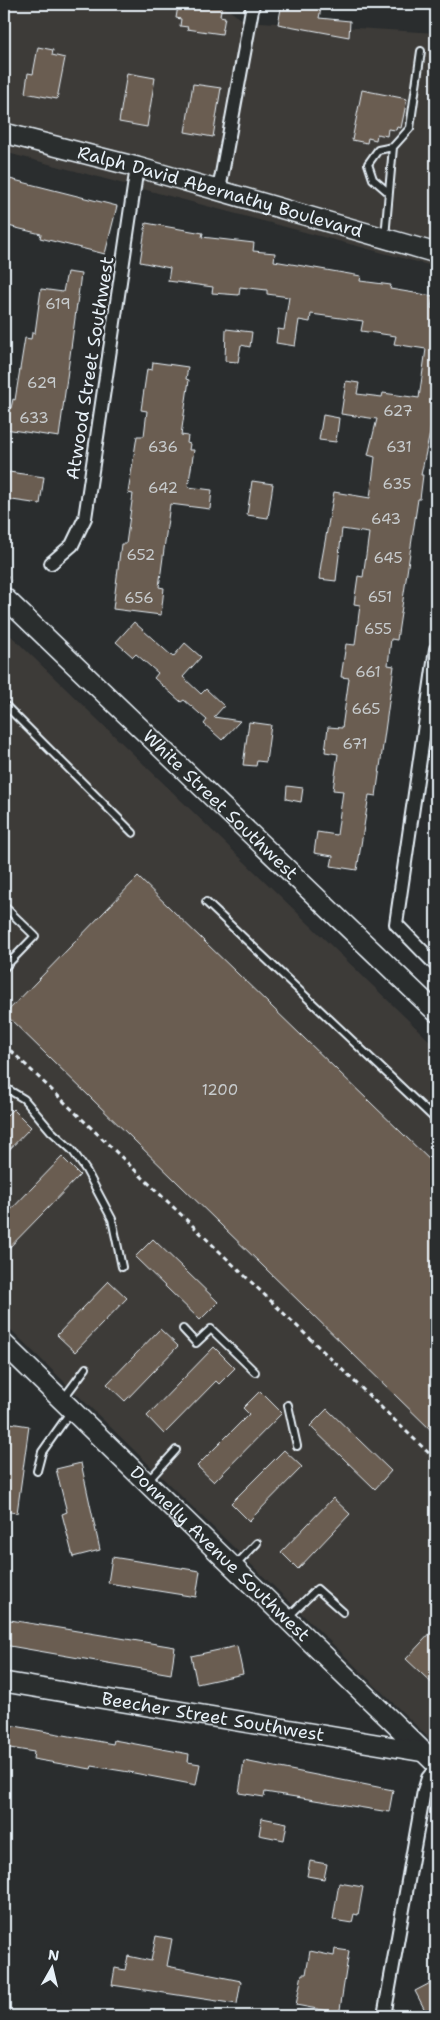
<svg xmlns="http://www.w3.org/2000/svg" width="440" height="2020" font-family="'Shantell Sans',sans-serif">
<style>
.built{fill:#3d3b38}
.building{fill:#6a5d51;stroke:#e8f1f8}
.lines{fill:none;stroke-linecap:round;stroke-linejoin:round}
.lane-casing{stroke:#e8f1f8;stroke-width:10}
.street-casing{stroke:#e8f1f8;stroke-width:16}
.secondary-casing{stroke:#e8f1f8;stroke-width:22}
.path{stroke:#e8f1f8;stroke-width:3;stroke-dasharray:5 4;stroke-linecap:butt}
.lane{stroke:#2a2d2e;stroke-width:6}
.street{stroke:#2a2d2e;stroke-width:12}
.secondary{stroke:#2a2d2e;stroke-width:19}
.labels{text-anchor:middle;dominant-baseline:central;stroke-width:4.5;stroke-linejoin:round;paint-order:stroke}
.number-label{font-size:15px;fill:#c8ccce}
.street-label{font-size:18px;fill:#e8f1f8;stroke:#2a2d2e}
</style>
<rect width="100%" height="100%" fill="#2a2d2e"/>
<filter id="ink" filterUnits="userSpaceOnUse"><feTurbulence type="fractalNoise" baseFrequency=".02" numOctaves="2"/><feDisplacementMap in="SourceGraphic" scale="10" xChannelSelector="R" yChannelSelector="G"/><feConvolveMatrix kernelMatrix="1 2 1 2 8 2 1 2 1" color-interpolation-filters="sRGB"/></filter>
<g filter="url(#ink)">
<path class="built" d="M 4,4 L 220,4 L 244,21 L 436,33 L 436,267 L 4,152 Z
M 4,629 L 436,1047 L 436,1745 L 4,1323 Z"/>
<path class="building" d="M 183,4 L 222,4 L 220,16 L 225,17 L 222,34 L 187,29 L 188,27 L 180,26 L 181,19 L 176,18 L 178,6 L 183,6 Z
M 282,4 L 322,4 L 319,18 L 350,21 L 349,37 L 278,24 Z
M 38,47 L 53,50 L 52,55 L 65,58 L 57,99 L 25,93 L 28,73 L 33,74 Z
M 127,73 L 155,78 L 147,127 L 119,122 Z
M 193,84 L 221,88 L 213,137 L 185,132 Z
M 362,90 L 407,99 L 401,128 L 397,127 L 396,130 L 388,129 L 387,136 L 377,134 L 376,140 L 368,138 L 367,143 L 352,140 Z
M 6,178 L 117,206 L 105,254 L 40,238 L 41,234 L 4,225 Z
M 146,223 L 203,233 L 202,237 L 254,243 L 253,251 L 275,253 L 274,261 L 361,276 L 360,281 L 391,285 L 390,289 L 433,296 L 431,308 L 436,309 L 436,374 L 430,433 L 421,475 L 423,475 L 420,499 L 418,499 L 397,640 L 391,639 L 388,665 L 394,666 L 376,796 L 369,795 L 357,870 L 331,866 L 333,856 L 314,853 L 317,832 L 337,835 L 343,791 L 333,790 L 338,754 L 325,752 L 328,727 L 342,728 L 349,678 L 341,677 L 346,644 L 355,645 L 360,605 L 354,604 L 358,576 L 363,577 L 369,533 L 342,529 L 336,581 L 319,579 L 321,564 L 334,492 L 370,498 L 375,457 L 368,455 L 377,419 L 341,414 L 346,381 L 359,383 L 357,394 L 382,397 L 383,393 L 419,398 L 426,349 L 394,344 L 396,336 L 361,331 L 363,321 L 311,314 L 310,322 L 299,320 L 295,346 L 276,343 L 278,329 L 284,330 L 289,297 L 267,294 L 267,290 L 240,287 L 239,295 L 212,293 L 213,287 L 168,281 L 170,268 L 140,262 Z
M 67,272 L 81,274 L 59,437 L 5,429 L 8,407 L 11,408 L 13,399 L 15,400 L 25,338 L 31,339 L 32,333 L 35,333 L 41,289 L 63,292 Z
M 226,329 L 252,332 L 250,347 L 241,345 L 238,362 L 225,361 Z
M 153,362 L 188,367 L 186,379 L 189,380 L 181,435 L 188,436 L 187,443 L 190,444 L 189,450 L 194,450 L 188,487 L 212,490 L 210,509 L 170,504 L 159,587 L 164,588 L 161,615 L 113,609 L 121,544 L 126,544 L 133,494 L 128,493 L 137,436 L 144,436 L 147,411 L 141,410 L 147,369 L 152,370 Z
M 323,415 L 339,418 L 336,442 L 319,440 Z
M 9,472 L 44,477 L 40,504 L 5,499 Z
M 252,481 L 273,484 L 268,518 L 247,515 Z
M 134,622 L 173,657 L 185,643 L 201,657 L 183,677 L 201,694 L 206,689 L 224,706 L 214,717 L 240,721 L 222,740 L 204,724 L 207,720 L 184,700 L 181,702 L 154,678 L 158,673 L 136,654 L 133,657 L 116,642 Z
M 249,722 L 271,725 L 266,762 L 257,761 L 256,766 L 243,765 Z
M 287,786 L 303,788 L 301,802 L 286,799 Z
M 138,877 L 436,1166 L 436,1435 L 5,1014 Z
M 13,1109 L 31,1127 L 4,1155 L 4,1118 Z
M 62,1157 L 80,1175 L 4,1253 L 4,1217 Z
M 153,1239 L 218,1302 L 200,1320 L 135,1257 Z
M 109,1281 L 127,1298 L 75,1352 L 57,1335 Z
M 160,1329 L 178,1346 L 125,1401 L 107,1384 Z
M 214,1347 L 235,1368 L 219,1384 L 216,1381 L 164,1434 L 147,1416 Z
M 260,1391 L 282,1413 L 214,1482 L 197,1466 L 249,1414 L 243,1408 Z
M 327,1409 L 391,1471 L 375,1489 L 310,1426 Z
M 4,1422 L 29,1426 L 17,1513 L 4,1511 Z
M 284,1450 L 302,1467 L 249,1521 L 231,1503 Z
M 81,1463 L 100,1550 L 73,1557 L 62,1514 L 67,1512 L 56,1469 Z
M 333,1498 L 350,1514 L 298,1569 L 281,1552 Z
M 112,1557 L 200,1571 L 196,1597 L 108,1583 Z
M 4,1619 L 175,1647 L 171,1674 L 4,1645 Z
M 436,1627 L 436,1687 L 406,1659 Z
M 237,1646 L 243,1674 L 197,1684 L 191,1656 Z
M 4,1724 L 113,1744 L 114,1740 L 189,1754 L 188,1762 L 200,1764 L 196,1785 L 129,1772 L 92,1766 L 91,1769 L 33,1759 L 34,1752 L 4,1747 Z
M 244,1761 L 393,1790 L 389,1812 L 265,1792 L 264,1797 L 239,1793 Z
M 262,1818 L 287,1823 L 284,1840 L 259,1835 Z
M 310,1861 L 327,1864 L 324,1879 L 307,1876 Z
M 339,1883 L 363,1887 L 358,1915 L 354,1914 L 352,1923 L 333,1920 Z
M 156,1936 L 172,1939 L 167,1966 L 241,1981 L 237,2004 L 112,1985 L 115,1968 L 125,1970 L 128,1956 L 151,1961 Z
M 335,1949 L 349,1951 L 339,2016 L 327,2016 L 328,2011 L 296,2005 L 302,1974 L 306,1974 L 310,1951 L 334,1956 Z
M 436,1980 L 436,2016 L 428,2016 L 415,1991 Z"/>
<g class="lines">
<defs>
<path id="lane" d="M 388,192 L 373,179 L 368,164 L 378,150 L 393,147
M 385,237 L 393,147 L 410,128 L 421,51
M 4,704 L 133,833
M 206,902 L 436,1120
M 4,906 L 35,936 L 4,968
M 4,1087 L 24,1099 L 51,1131 L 72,1150 L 86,1170 L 112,1219 L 122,1267
M 183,1329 L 196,1343 L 211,1329 L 255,1372
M 63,1399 L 86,1368
M 288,1405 L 297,1446
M 37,1471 L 42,1452 L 71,1411
M 148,1481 L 176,1450
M 235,1566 L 257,1543
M 287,1618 L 317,1589 L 343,1612"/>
<path id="street" d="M 219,190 L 253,4
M 51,563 L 72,545 L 85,518 L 137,167
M 436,649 L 396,924 L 436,965
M 384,2016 L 424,1791 L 428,1778 L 436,1768"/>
<g id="secondary">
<path id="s1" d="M 4,133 L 137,167 L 436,253"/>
<path id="s2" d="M 4,597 L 436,1012"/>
<path id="s3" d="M 4,1344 L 436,1764"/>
<path id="s4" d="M 4,1682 L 424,1752"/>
</g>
</defs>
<use href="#lane" class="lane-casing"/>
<use href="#street" class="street-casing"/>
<use href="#secondary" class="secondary-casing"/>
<path class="path" d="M 4,575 L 11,581
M 4,1044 L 436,1460"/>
<use href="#lane" class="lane"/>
<use href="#street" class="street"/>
<use href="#secondary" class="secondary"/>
</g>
</g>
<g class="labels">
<g class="number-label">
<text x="58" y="304">619</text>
<text x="42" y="383">629</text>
<text x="398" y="411">627</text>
<text x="34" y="418">633</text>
<text x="163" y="447">636</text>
<text x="399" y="447">631</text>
<text x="397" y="484">635</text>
<text x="163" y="488">642</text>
<text x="386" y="519">643</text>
<text x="141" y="555">652</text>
<text x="388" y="558">645</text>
<text x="380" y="597">651</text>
<text x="139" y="598">656</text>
<text x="378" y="629">655</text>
<text x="368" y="672">661</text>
<text x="366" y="709">665</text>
<text x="355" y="744">671</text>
<text x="220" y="1090">1200</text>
</g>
<g class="street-label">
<text stroke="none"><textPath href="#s1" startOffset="224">Ralph David Abernathy Boulevard</textPath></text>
<text transform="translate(90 368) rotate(-81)">Atwood Street Southwest</text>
<text stroke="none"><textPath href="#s2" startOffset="300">White Street Southwest</textPath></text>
<text stroke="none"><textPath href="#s3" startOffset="301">Donnelly Avenue Southwest</textPath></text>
<text stroke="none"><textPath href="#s4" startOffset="212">Beecher Street Southwest</textPath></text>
</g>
</g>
<rect width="440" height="2020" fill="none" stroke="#2a2d2e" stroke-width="20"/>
<rect x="10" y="10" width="420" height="2000" fill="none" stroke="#e8f1f8" stroke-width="2" filter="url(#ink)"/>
<g transform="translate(52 1968) rotate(8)" stroke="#2a2d2e" stroke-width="4" paint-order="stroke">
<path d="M0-4L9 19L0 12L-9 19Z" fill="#e8f1f8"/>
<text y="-8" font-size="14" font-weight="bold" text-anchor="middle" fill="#e8f1f8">N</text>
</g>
</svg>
